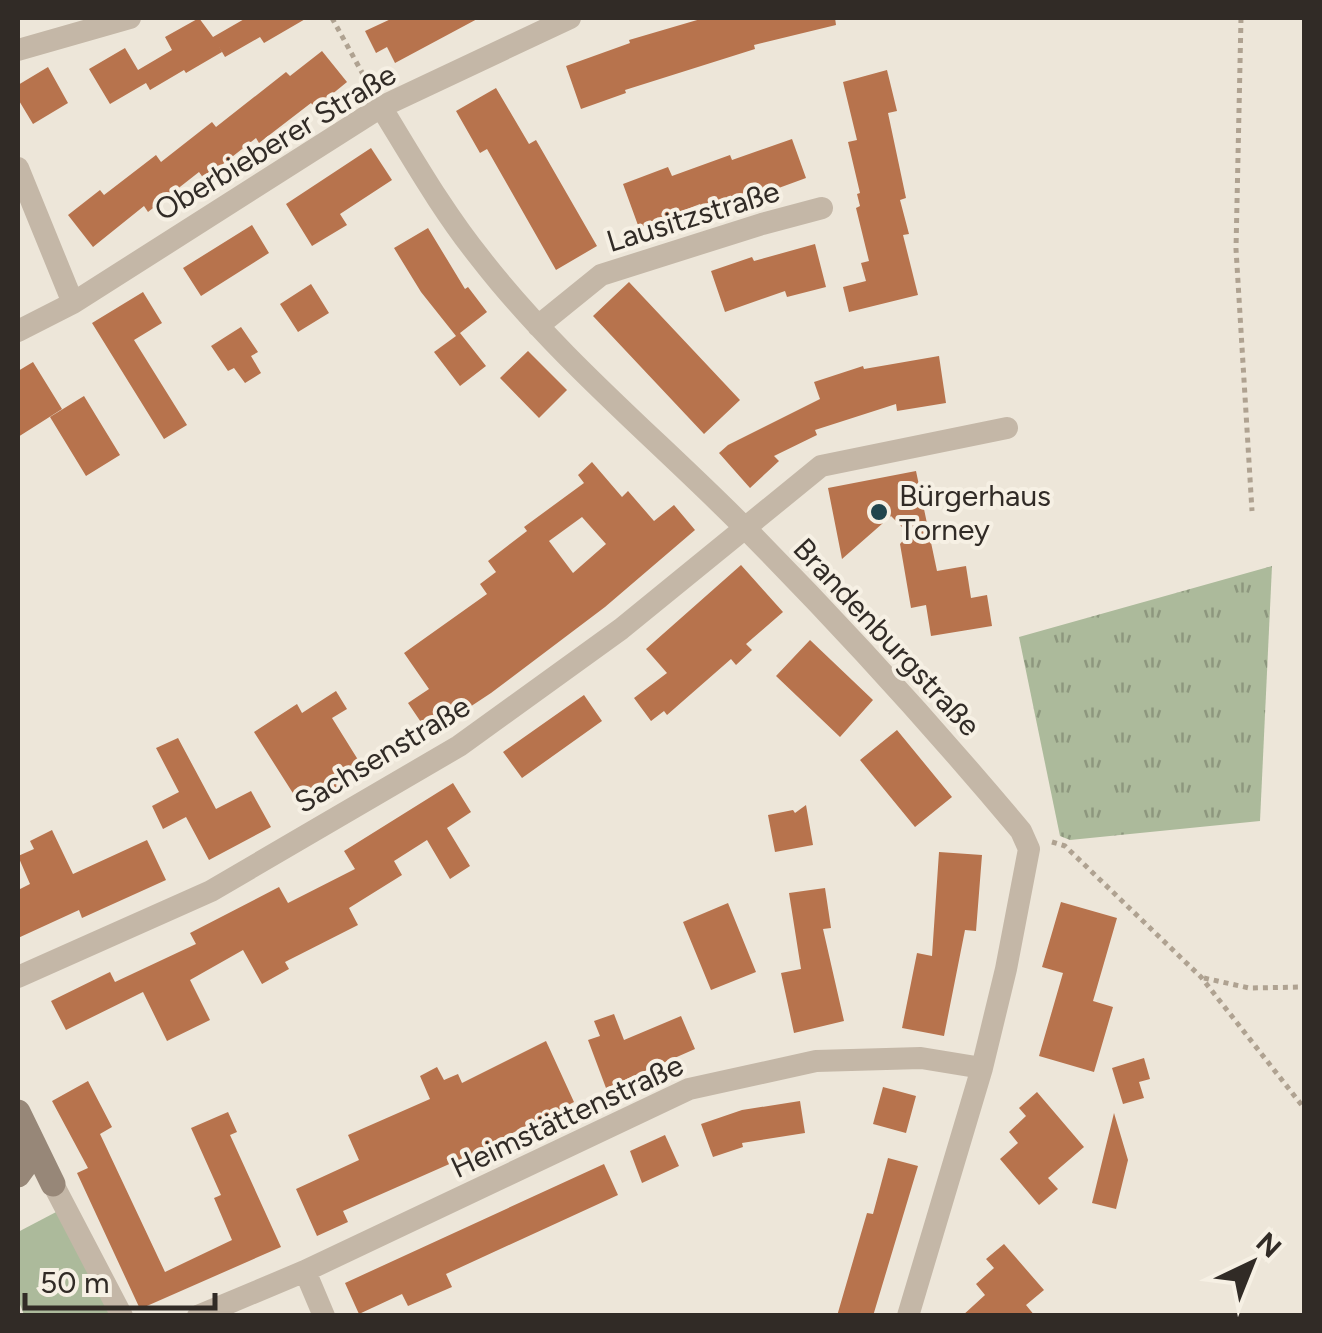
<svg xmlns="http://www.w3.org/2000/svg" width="1322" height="1333" font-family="Figtree,sans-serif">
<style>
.grass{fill:url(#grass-tufts)}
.green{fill:#acba9b}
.building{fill:#b7734d;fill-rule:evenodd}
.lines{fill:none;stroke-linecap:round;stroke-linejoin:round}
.path{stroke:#afa291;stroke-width:5;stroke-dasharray:5 5;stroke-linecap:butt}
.street{stroke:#c4b7a7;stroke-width:22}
.secondary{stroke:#978778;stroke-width:25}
.poi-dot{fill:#21454d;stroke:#f6f0e4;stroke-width:4}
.labels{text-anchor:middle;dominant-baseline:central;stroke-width:8;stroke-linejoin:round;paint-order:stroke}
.street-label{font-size:30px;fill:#312b26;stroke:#f6f0e4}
.poi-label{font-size:30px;fill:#312b26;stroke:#f6f0e4;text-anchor:start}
</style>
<defs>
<pattern id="grass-tufts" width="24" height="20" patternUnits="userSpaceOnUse" patternTransform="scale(2.5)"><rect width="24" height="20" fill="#acba9b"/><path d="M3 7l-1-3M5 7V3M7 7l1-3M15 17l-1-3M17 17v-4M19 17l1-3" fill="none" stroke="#8d977e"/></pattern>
</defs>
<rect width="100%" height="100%" fill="#ede6d9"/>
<path class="grass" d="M 1272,566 L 1260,821 L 1070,840 L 1060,836 L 1019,637 Z"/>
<path class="green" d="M 58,1211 L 112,1315 L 24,1315 L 18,1299 L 18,1232 Z"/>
<path class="building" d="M 199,18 L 213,37 L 246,18 L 307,18 L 264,43 L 260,37 L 225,57 L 218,45 L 222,52 L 186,73 L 184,70 L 150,90 L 146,83 L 110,104 L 89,69 L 125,48 L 138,70 L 172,50 L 165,37 Z
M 393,18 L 479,18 L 395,63 L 387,47 L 376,53 L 365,31 Z
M 704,18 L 835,18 L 836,25 L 754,45 L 755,49 L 625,90 L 626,93 L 581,109 L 566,66 L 630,43 L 629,40 Z
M 322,51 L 347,82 L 315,108 L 311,103 L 259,143 L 256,138 L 204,179 L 199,172 L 148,212 L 144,206 L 93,247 L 68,215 L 100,190 L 104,195 L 156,155 L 161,162 L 212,122 L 216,127 L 286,72 L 290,76 Z
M 48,67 L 68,103 L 33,124 L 18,99 L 18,85 Z
M 887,70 L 897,111 L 888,113 L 906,198 L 900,200 L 909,234 L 903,235 L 918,295 L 849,312 L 843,287 L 866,281 L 861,263 L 869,261 L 856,208 L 860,206 L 857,194 L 860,193 L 848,142 L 857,140 L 843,82 Z
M 496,88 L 529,144 L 536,140 L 597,246 L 556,270 L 487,149 L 480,153 L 456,111 Z
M 792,139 L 806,178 L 765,193 L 763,189 L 702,210 L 700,204 L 639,228 L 623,184 L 668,167 L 672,176 L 730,155 L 732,160 Z
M 371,148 L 392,180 L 340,214 L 347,225 L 312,246 L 286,204 Z
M 252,225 L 269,253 L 201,296 L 183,268 Z
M 428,228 L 465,289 L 468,287 L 487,312 L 460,333 L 486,366 L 460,386 L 434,352 L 456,336 L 421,292 L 394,248 Z
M 815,244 L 826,287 L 787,297 L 785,291 L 725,312 L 711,271 L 752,257 L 754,261 Z
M 629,282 L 740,400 L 704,434 L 593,316 Z
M 311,284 L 329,313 L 298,332 L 280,304 Z
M 143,292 L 162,323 L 134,340 L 187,425 L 164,439 L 92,323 Z
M 241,327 L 258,352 L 251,356 L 261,373 L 245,383 L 234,368 L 228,371 L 211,346 Z
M 528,351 L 567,390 L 539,418 L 500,378 Z
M 939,356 L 946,403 L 897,411 L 896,404 L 815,430 L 817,435 L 774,456 L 779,461 L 750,488 L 719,453 L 728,445 L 820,399 L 814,382 L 863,366 L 864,369 Z
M 33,362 L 62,409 L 18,437 L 18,371 Z
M 84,396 L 120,455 L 86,476 L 50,417 Z
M 592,462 L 622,497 L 628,491 L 654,521 L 674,505 L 695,530 L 605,607 L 491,693 L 429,734 L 408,703 L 429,689 L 404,653 L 487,594 L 480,584 L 496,572 L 488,561 L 527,531 L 524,527 L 584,483 L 578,475 ZM 582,517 L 606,544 L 573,573 L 549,541 Z
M 916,471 L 937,571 L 966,566 L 971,598 L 987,595 L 992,626 L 931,636 L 926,605 L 911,608 L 900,544 L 909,534 L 891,516 L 842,559 L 828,488 Z
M 741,565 L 783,612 L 746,644 L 752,650 L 736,665 L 731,659 L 667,715 L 664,711 L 651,721 L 634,698 L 667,673 L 646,649 Z
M 810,640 L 873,700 L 840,737 L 776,676 Z
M 336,691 L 347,709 L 332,718 L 365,771 L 303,809 L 254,732 L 297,704 L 302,713 Z
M 584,695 L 602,721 L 522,778 L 503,752 Z
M 897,730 L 952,797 L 915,827 L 860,760 Z
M 178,738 L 216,809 L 251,791 L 271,827 L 209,860 L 186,817 L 163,829 L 152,806 L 179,792 L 156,748 Z
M 453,783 L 471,812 L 447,828 L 470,866 L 450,879 L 427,840 L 394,861 L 402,875 L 349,908 L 358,925 L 285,962 L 289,969 L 262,984 L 243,950 L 190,980 L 210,1020 L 167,1041 L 143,992 L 66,1030 L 51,1001 L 110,972 L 115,982 L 196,944 L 190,933 L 279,887 L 288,903 L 355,869 L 344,851 Z
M 806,805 L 813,845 L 775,852 L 768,815 L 793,810 L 795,813 Z
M 52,830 L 73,874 L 147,840 L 166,880 L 82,918 L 79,910 L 18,938 L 18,890 L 30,884 L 18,856 L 34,849 L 30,841 Z
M 939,852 L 982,855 L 976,931 L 965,930 L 944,1036 L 902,1028 L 917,953 L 932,956 Z
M 825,888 L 831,928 L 823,929 L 844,1021 L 794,1033 L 781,973 L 801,969 L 789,893 Z
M 1061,902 L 1117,918 L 1093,1001 L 1113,1007 L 1094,1072 L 1039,1056 L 1063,973 L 1042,967 Z
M 728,903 L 756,972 L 711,990 L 683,922 Z
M 614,1014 L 624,1040 L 681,1016 L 695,1049 L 606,1088 L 588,1040 L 600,1036 L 594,1021 Z
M 546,1041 L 574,1102 L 463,1158 L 343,1211 L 348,1222 L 317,1236 L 296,1189 L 359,1160 L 348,1135 L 430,1099 L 420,1076 L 437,1067 L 444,1080 L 458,1074 L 462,1083 Z
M 1144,1058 L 1150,1079 L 1139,1082 L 1144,1098 L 1123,1104 L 1112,1068 Z
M 88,1081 L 112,1127 L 100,1134 L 165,1272 L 232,1240 L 214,1198 L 221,1195 L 191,1128 L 228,1112 L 237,1132 L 230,1135 L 281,1247 L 140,1309 L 77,1173 L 88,1168 L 52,1101 Z
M 883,1087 L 916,1096 L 906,1133 L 873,1124 Z
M 1037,1092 L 1084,1147 L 1048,1178 L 1058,1189 L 1039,1205 L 1000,1159 L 1018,1143 L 1009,1132 L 1026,1116 L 1019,1108 Z
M 800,1101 L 805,1133 L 742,1143 L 743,1147 L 713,1157 L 701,1124 L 742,1110 Z
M 1114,1113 L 1128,1160 L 1116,1209 L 1092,1203 Z
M 665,1135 L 679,1166 L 642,1183 L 630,1151 Z
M 888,1158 L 918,1166 L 873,1316 L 837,1316 L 867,1213 L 873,1214 Z
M 604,1164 L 618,1195 L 446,1274 L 452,1287 L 408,1306 L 402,1294 L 359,1314 L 345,1283 Z
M 1004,1244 L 1044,1290 L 1026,1305 L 1035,1316 L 962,1316 L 985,1295 L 976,1284 L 994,1268 L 986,1259 Z"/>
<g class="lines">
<path class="path" d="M 332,18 L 370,87
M 1241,18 L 1236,249 L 1252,511
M 1052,842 L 1065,846 L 1201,977 L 1304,1108
M 1204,978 L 1249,988 L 1304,987"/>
<path class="street" d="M 18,50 L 130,18
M 381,107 C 413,159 443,212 481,259 C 558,358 658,440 746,529 C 842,626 933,726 1021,831 L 1029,849 L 1006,969 L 982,1068 L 908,1316
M 18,168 L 73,303
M 538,326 L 601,275 L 762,224 L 822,208
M 18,331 L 73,303 L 381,107 L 570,18
M 18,977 L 211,891 L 459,746 L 621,629 L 821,466 L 1007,428
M 53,1184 L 122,1316
M 305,1271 L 324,1316
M 198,1316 L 305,1271 L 689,1089 L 816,1061 L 921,1058 L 982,1068"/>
<path class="secondary" d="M 18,1112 L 53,1184
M 18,1175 L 26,1164 L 29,1135"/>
</g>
<circle class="poi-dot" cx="879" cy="512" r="10"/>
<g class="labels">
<g class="street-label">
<text transform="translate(275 142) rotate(-31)">Oberbieberer Straße</text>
<text transform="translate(693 216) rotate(-17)">Lausitzstraße</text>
<text transform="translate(887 637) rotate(47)">Brandenburgstraße</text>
<text transform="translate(382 754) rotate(-31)">Sachsenstraße</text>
<text transform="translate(567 1116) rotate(-25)">Heimstättenstraße</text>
</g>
<g class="poi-label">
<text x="899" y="495">Bürgerhaus<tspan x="899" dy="34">Torney</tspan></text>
</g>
</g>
<rect width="1322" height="1333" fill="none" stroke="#312b26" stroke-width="40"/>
<g transform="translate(1252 1263) rotate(43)" stroke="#f6f0e4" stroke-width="8" paint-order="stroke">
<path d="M0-8L18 38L0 25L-18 38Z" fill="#312b26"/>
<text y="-15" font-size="28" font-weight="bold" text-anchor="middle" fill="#312b26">N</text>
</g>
<path d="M25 1293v15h190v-15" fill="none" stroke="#312b26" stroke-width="5"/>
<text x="40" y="1293" font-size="30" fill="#312b26" stroke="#f6f0e4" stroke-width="8" paint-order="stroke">50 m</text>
</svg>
